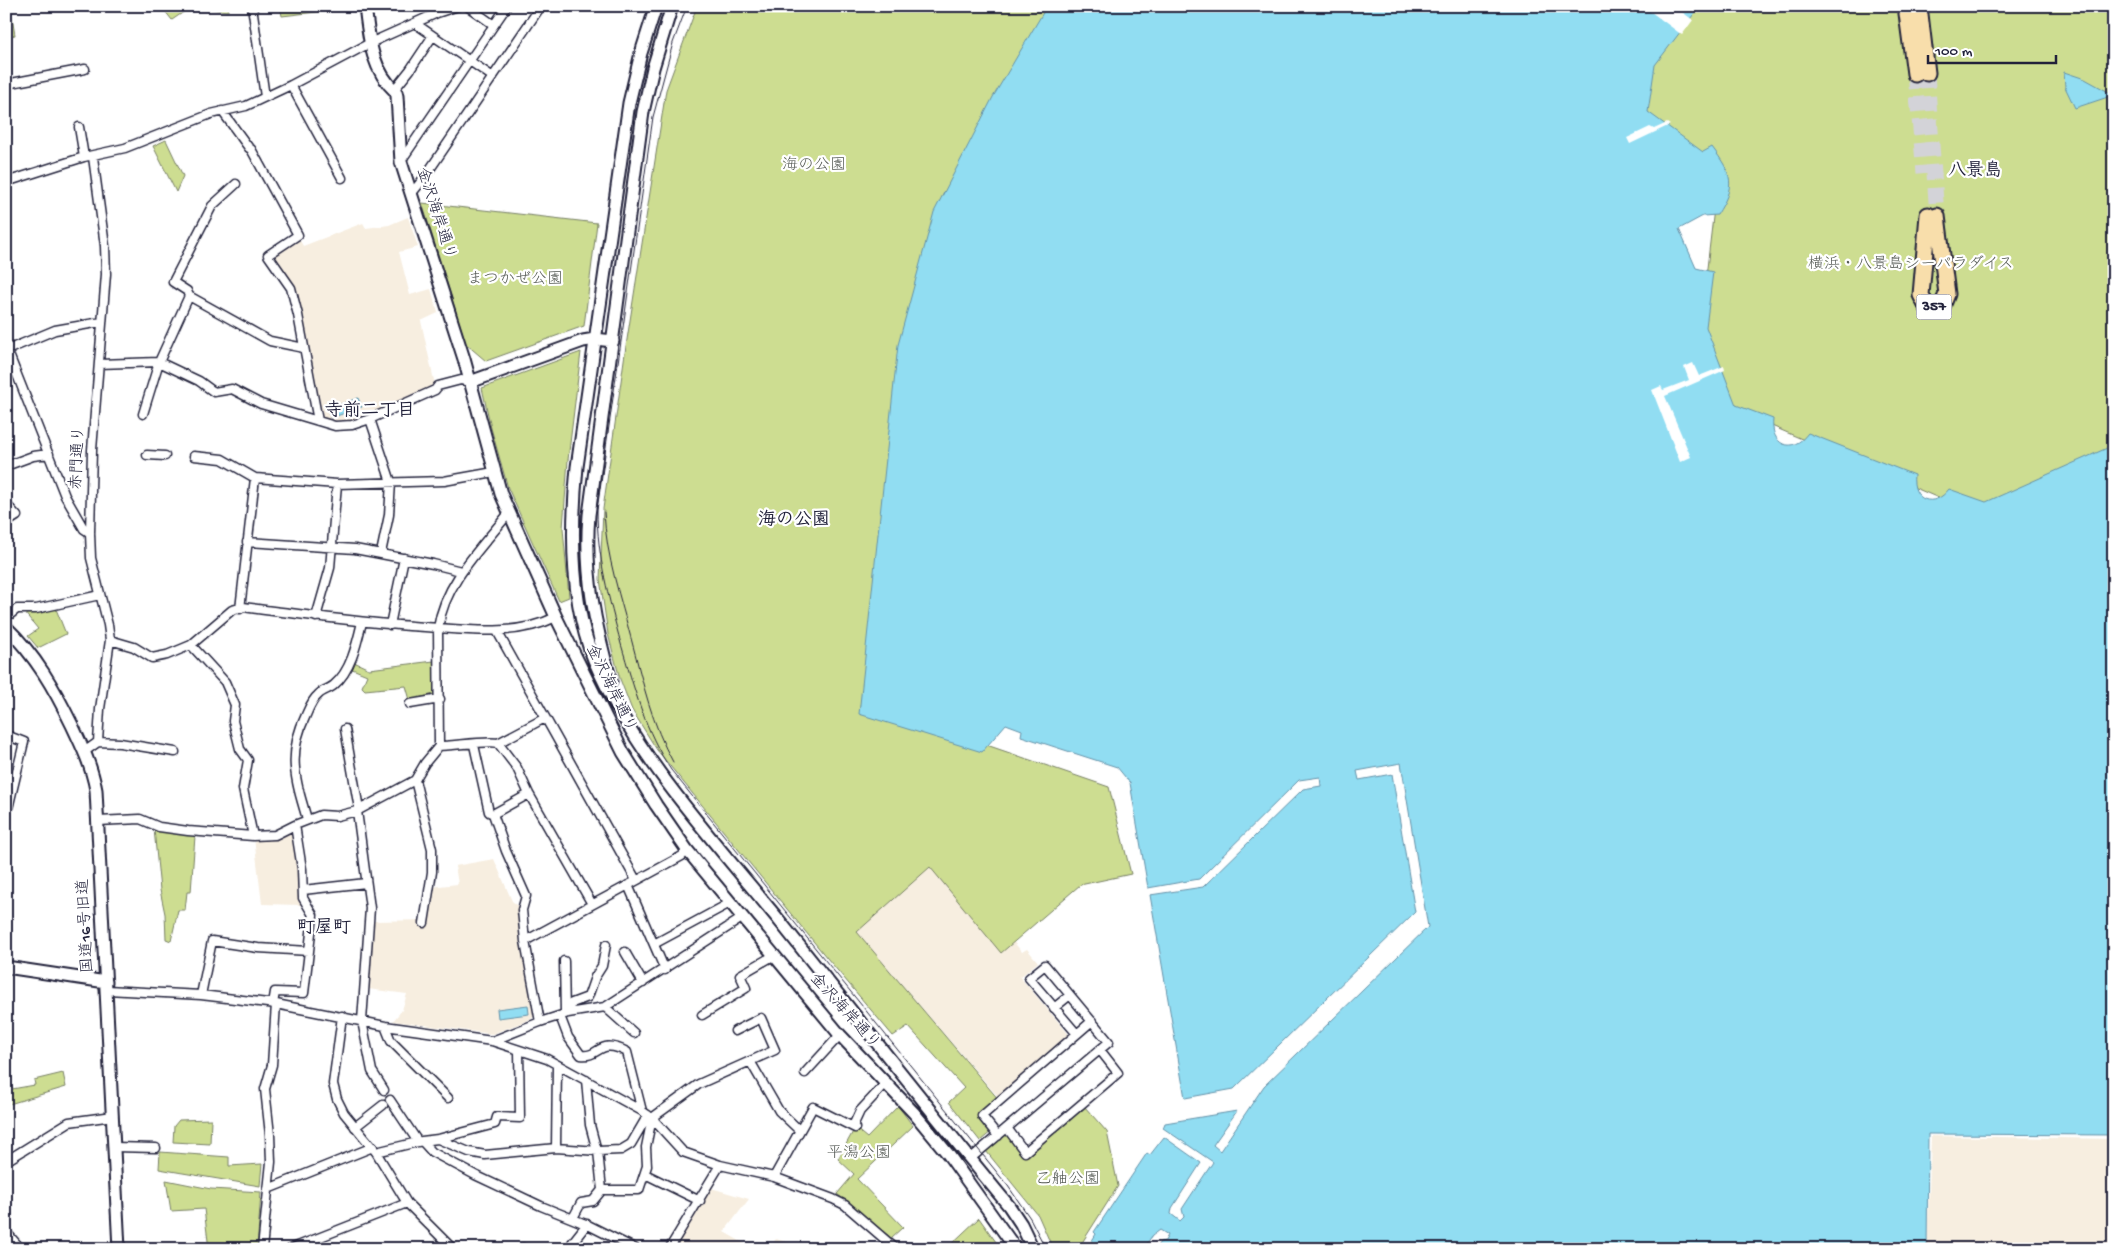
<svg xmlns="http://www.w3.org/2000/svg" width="2120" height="1255" font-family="'Gochi Hand','Klee One',sans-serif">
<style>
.built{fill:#f7eee0}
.green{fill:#cddd91;stroke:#788066}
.water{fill:#91ddf2;stroke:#6592a9}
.pier{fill:#fff}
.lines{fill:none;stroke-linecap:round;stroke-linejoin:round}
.highway-tunnel{stroke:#d3d3d8;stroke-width:15;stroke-dasharray:15 8;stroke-linecap:butt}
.street-casing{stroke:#22223b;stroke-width:11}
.secondary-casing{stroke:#22223b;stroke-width:15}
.highway-casing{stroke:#22223b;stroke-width:19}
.street{stroke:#fff;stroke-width:8}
.secondary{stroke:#fff;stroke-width:11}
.highway{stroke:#f8deab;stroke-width:15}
.tram{stroke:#22223b;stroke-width:1}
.labels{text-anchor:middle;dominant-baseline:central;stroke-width:4.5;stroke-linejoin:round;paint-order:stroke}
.shield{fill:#fff;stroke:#646476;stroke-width:1}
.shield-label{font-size:15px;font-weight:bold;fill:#22223b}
.park-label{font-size:16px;fill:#555a55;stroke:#fff}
.street-label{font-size:16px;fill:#22223b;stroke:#fff}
.neighbourhood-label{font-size:18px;font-weight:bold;fill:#22223b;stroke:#fff}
</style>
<rect width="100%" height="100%" fill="#fff"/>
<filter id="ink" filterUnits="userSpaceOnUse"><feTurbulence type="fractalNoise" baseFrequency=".02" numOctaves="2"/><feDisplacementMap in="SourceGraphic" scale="10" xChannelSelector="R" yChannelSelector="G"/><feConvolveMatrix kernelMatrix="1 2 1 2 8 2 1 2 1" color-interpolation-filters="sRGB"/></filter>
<g filter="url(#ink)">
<path class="built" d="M 408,217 L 418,247 L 399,252 L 410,295 L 431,289 L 438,313 L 421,321 L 435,385 L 355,420 L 332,421 L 320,417 L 300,306 L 295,289 L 274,256 L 274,254 L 299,239 L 303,246 L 363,223 L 366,228 L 389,225 Z
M 293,830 L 301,905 L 262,904 L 254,838 Z
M 494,859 L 512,901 L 518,906 L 522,943 L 535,1015 L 531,1019 L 492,1034 L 393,1021 L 402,1010 L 407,994 L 368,989 L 374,921 L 428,920 L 431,887 L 458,884 L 455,866 Z
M 930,865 L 1012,940 L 1022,952 L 1027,949 L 1038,962 L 1020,977 L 1071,1037 L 999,1098 L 854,929 Z
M 1931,1136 L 2114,1139 L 2114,1249 L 1927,1249 Z
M 711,1188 L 749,1199 L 724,1232 L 754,1249 L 671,1249 Z
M 776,1239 L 810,1249 L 768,1249 Z"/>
<path class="green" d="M 6,6 L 10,6 L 15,35 L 6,37 Z
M 161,6 L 229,6 L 228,11 L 191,7 L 172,20 Z
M 280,6 L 325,6 L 325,11 L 282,16 Z
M 697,6 L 1063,6 L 870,705 L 1109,787 L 1131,874 L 1080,885 L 1001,953 L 930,867 L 857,932 L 999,1100 L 980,1116 L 992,1131 L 980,1141 L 949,1102 L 964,1088 L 908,1026 L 893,1036 L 827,958 L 657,750 L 632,710 L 620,679 L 608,634 L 600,579 L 603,509 L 626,346 L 666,90 Z
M 1688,6 L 2114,6 L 2114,454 L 1971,512 L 1730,408 L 1700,328 L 1717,183 L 1643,110 L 1649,63 Z
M 166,140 L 183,176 L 176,192 L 153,146 Z
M 422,203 L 597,223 L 584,326 L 486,361 L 466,344 Z
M 581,352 L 568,460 L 563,528 L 569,597 L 559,601 L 508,488 L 491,428 L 482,388 Z
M 56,609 L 66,634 L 38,648 L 28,636 L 38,629 L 24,612 Z
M 352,661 L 369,669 L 434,661 L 434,694 L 410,700 L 406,686 L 365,690 L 362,687 L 367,675 L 350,668 Z
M 154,829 L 195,836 L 191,892 L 187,892 L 185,910 L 178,910 L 171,941 L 166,939 L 165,914 L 160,890 Z
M 6,1071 L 12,1089 L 35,1085 L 34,1080 L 63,1073 L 66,1087 L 6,1105 Z
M 898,1106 L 913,1126 L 857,1179 L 903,1227 L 891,1238 L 837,1194 L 854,1174 L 838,1159 L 855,1128 L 867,1138 Z
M 1084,1106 L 1107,1132 L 1118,1186 L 1078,1249 L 1053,1249 L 1038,1215 L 986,1151 L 1006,1135 L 1026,1156 Z
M 211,1119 L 210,1144 L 173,1142 L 174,1126 L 179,1120 Z
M 160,1152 L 229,1157 L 229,1166 L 262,1164 L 260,1186 L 159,1169 Z
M 166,1180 L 211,1189 L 261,1192 L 257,1249 L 209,1249 L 204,1209 L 171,1211 Z
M 979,1218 L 1001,1249 L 946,1249 Z"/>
<path class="water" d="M 1047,6 L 1700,6 L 1655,65 L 1648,112 L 1703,152 L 1712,147 C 1733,175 1736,185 1717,215 L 1703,216 L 1679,229 L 1696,268 L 1713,272 L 1706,327 L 1736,405 L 1773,419 C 1770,445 1792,455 1808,433 L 1914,475 C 1911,501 1934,509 1949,489 L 1986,502 L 2114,445 L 2114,1135 L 1928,1134 L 1927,1249 L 1155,1249 L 1160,1242 L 1165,1241 L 1168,1235 L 1160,1230 L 1152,1236 L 1143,1249 L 1087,1249 L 1096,1234 L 1094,1232 L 1147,1153 L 1150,1155 L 1164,1137 L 1201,1163 L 1172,1208 L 1171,1214 L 1180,1221 L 1184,1217 L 1182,1209 L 1213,1162 L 1163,1128 L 1165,1123 L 1237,1111 L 1213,1145 L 1220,1151 L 1264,1086 L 1428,927 L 1401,763 L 1357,771 L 1359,780 L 1392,774 L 1415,912 L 1234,1089 L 1185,1098 L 1150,895 L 1203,887 L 1303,789 L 1321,786 L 1320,777 L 1299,780 L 1199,879 L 1148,888 L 1130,783 L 1117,767 L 1021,736 L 1022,730 L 1006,724 L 982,752 L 859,714 L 898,345 L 934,212 L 993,97 Z
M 2064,72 L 2085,79 L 2114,95 L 2075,108 L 2065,87 Z
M 358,398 L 362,407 L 331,418 L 327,409 Z
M 528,1005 L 529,1014 L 498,1018 L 497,1009 Z"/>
<path class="pier" d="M 1643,6 L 1674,6 L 1693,20 L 1682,35 Z
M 1667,123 L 1670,125 L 1630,144 L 1627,138 L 1650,127 L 1654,129 Z
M 1693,363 L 1699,376 L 1724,366 L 1725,370 L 1665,396 L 1691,457 L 1680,462 L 1652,390 L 1661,386 L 1663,390 L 1689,380 L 1684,367 Z"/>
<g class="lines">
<path class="highway-tunnel" d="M 1927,73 L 1937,216
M 1915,74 L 1924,173"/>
<defs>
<path id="street" d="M 252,6 L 265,97
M 467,6 L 494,25
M 416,24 L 493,77
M 6,84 L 85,69
M 291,85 L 342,178
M 394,90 L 410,70 L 432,37
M 222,111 L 249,148 L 251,149 L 298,235 L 268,255 L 291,288 L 298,315 L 318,421
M 79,127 L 84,157
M 401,161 L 507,6
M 6,182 L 84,157 L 125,148 L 211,114 L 246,106 L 291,85 L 370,43 L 437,13 L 458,6
M 236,184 L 212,206 L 173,282 L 187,291 L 189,296 L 270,341 L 304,348
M 412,193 L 424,178 L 541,6
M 6,347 L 65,496 L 84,529 L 90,533
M 7,350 L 55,330 L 101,322
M 99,364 L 159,362 L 199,381 L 214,392 L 232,389 L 261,404 L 335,426 L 352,425 L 370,419 L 435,390 L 438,386 L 461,380 L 470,382
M 143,414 L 159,362 L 189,296
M 370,419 L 391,482 L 389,515 L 381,553
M 147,455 L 165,456
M 194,456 L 222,459 L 255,478 L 337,484 L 444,481 L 494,472
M 6,466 L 33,456 L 49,454
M 6,504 L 17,516 L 6,523
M 247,542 L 355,549 L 433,564 L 461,571
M 240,609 L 255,478
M 316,617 L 330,568 L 337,484
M 6,618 L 17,609 L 36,609 L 100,595
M 390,625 L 404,558
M 497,631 L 636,880
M 110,640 L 134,647 L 152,658 L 167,655 L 191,645 L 232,610 L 243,607 C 304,615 364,623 425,627 C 469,630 516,637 556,617
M 191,645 L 225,682 L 235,705 L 233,721 L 240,749 L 248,760 L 243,789 L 253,836
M 410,704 L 440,699
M 345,729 L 359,809
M 6,735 L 24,742 L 6,817
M 98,742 L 120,743 L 175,752
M 498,743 L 517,768 L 529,794 L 592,904
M 474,745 L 489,812 L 493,814 L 506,851 L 526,896 L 522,910 L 525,941 L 540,1022
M 439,746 L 438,628 C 445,582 481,548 509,513
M 84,752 L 98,742 L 100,709 L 110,640 L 108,625 L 91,558 L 90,533 L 92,450 L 106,274 L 105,246 L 93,157
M 415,780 L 432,849 L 432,872 L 424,923
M 357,811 L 370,908 L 362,1021 L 372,1071 L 384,1090
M 493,814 L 529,794
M 307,819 C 295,779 287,754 306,715 C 309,708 312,700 318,695 C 322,690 330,689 334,685 C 351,671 357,643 362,622
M 98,821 L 140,819 L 159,827 L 188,831 L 253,836 L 275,835 L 295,825 L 302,869 L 303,898 L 313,915 L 309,951 L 258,948 L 212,941 L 201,995
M 295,825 L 321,815 L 337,816 L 357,811 L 415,780 L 425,763 L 439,746 C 451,746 491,740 498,743 L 545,718
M 628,885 L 665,970
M 303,890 L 366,883
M 525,941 L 682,856 L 687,850
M 654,944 L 730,903
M 625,952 L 643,983
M 564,961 L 565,1014
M 107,990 L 201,995 L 276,1004 L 385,1026 L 492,1041 L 547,1059 L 642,1111 L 652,1118 L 683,1152 L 720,1165 L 774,1177 L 833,1199 L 845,1205 L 896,1249
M 273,1004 L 275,992 L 304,993 L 309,951
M 605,1007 L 634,1033
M 1054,1008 L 1070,995
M 568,1013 L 572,1003 L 588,997 L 595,977 L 602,966 L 606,945
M 702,1015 L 746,988 L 740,975 L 773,956
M 342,1016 L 333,1084 L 337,1099 L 344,1113 L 376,1152 L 407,1203 L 453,1249
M 560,1016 L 568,1037 L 581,1055 C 600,1058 598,1037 627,1052 L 642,1111
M 385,1026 L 391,1041 L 448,1098
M 492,1041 L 540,1022 L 568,1013 L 605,1007 L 742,918
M 750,1061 L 779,1111 L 799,1130
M 805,1073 L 840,1035
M 586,1080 L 590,1125 L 597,1151
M 390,1100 L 418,1142
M 853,1126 L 860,1111 L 887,1082
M 355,1127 L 383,1105
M 1007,1128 L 1025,1152 L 1118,1073 L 1100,1050
M 998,1136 L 982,1116 L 1092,1021
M 438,1139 L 469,1152 L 485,1155 L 556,1148 L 598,1151 L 621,1150 L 631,1144 L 648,1115
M 422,1141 L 438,1139 L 495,1124 L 497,1117 L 520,1118 L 519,1050
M 114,1147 L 156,1148
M 556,1148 L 557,1065
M 598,1151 L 602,1190
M 376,1152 L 422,1141 L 432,1152 L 475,1175 L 541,1206 L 588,1225 L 636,1249
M 970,1159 L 1109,1042 L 1045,965 L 1029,978 L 1077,1034
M 6,1161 L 69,1122 L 113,1116
M 645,1174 L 700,1201
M 774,1177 L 813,1107 L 855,1128
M 268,1189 L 373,1147
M 573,1218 L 581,1203 L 593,1201 L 602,1190 L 639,1190 L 647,1166 L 646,1147 L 652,1118 L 699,1084 L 775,1050 L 761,1018 L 735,1031
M 6,1232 L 21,1249
M 523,1248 L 525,1249
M 262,1249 L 271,1162 L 270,1135 L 265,1089 L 272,1065 L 276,1004
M 290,1249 L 407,1203
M 576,1249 L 572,1243 L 587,1224
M 669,1249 L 720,1165"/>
<path id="secondary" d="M 365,6 C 369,38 371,69 396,92 L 397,96 L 401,162 L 464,359 L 501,494 L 556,617 L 623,752 L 656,805 L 687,850 L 840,1035 L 914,1113 L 948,1154 L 1016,1249
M 656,6 L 641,53 L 629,103 L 577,467 C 571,528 570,602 594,660 C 636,758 711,837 778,919 C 855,1015 931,1112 1009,1206 L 1021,1224 L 1033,1249
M 470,382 L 583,341 L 595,339 L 613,341
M 6,627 C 36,656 54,688 72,725 C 82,746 92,767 96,790 L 119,1249
M 611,681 C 595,626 584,573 589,515 L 643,112 L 653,68 L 672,6
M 6,967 L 106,982"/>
<path id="highway" d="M 1906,6 L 1915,74
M 1919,6 L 1927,73
M 1928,215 L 1921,295 L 1926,305 L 1934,307 L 1943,304 L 1947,294 L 1937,216"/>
</defs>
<use href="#street" class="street-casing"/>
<use href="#secondary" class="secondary-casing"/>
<use href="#highway" class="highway-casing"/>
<use href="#street" class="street"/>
<use href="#secondary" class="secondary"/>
<use href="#highway" class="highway"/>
<path class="tram" d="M 687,6 L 673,43 L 653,117 L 597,510 C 597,556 609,599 621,644 C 634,688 645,731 671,770 L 1008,1186 L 1030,1218 L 1046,1249
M 604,512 C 606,557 621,599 632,642 C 643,683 652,725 673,762"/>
</g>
</g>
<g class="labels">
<rect class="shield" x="1916.5" y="294.5" width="35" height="25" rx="4"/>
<g class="shield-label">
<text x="1934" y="307">357</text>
</g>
<g class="park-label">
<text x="814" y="166">海の公園</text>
<text x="1911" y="265">横浜・八景島シーパラダイス</text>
<text x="515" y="280">まつかぜ公園</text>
<text x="859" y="1154">平潟公園</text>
<text x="1068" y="1180">乙舳公園</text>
</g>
<g class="street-label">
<text transform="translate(435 214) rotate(72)">金沢海岸通り</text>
<text transform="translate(79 458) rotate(-87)">赤門通り</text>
<text transform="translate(610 689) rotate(64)">金沢海岸通り</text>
<text transform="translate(87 926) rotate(-93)">国道16号旧道</text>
<text transform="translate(844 1012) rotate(48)">金沢海岸通り</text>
</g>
<g class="neighbourhood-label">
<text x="1975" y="171">八景島</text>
<text x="370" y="411">寺前二丁目</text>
<text x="794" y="520">海の公園</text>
<text x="324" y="928">町屋町</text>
</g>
</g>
<rect width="2120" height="1255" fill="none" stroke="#fff" stroke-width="25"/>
<rect x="12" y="12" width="2095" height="1230" fill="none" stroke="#22223b" stroke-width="2" filter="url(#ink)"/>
<path d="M1928 55v8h128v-8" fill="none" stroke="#22223b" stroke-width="2.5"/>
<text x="1935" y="55" font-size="15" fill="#22223b" stroke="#ffffff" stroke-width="4" paint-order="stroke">100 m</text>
</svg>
